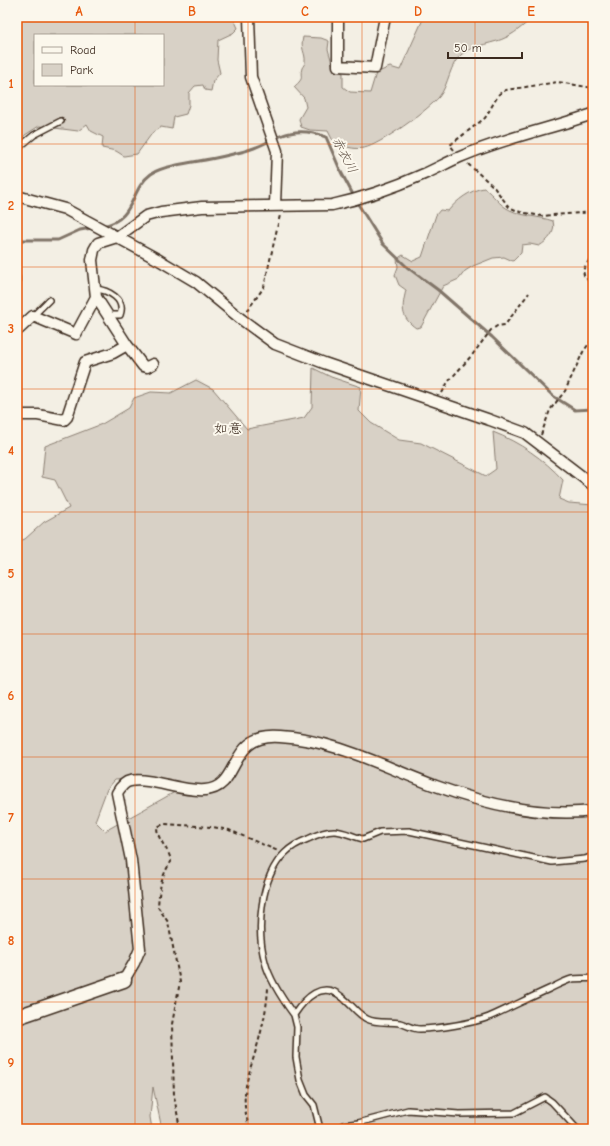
<svg xmlns="http://www.w3.org/2000/svg" width="610" height="1146" font-family="'Comic Neue','Klee One',sans-serif">
<style>
.green{fill:#d8d1c6;stroke:#8a7e72;fill-rule:evenodd}
.lines{fill:none;stroke-linecap:round;stroke-linejoin:round}
.stream{stroke:#817468;stroke-width:3}
.lane-casing{stroke:#3b2a1e;stroke-width:8}
.street-casing{stroke:#3b2a1e;stroke-width:13}
.secondary-casing{stroke:#3b2a1e;stroke-width:17}
.path{stroke:#3b2a1e;stroke-width:2;stroke-dasharray:4 3;stroke-linecap:butt}
.lane{stroke:#fbf7ec;stroke-width:5}
.street{stroke:#fbf7ec;stroke-width:10}
.secondary{stroke:#fbf7ec;stroke-width:14}
.grid{fill:none;stroke:#e8590c;stroke-width:1;stroke-opacity:0.55}
.labels{text-anchor:middle;dominant-baseline:central;stroke-width:4;stroke-linejoin:round;paint-order:stroke}
.water-label{font-size:13px;font-style:italic;fill:#645549;stroke:#fbf7ec}
.quarter-label{font-size:14px;fill:#3b2a1e;stroke:#fbf7ec}
.neatline{fill:none;stroke:#e8590c;stroke-width:1.5}
.grid-label{font-size:13px;text-anchor:middle;font-weight:bold;fill:#e8590c}
</style>
<rect width="100%" height="100%" fill="#f3efe4"/>
<filter id="ink" filterUnits="userSpaceOnUse"><feTurbulence type="fractalNoise" baseFrequency=".025" numOctaves="2"/><feDisplacementMap in="SourceGraphic" scale="8" xChannelSelector="R" yChannelSelector="G"/><feConvolveMatrix kernelMatrix="1 2 1 2 8 2 1 2 1" color-interpolation-filters="sRGB"/></filter>
<g filter="url(#ink)">
<path class="green" d="M 17,17 L 233,17 L 238,28 L 233,33 L 218,40 L 217,60 L 220,73 L 213,81 L 211,91 L 205,90 L 203,85 L 195,86 L 189,93 L 189,105 L 186,114 L 174,117 L 172,129 L 161,127 L 153,132 L 137,154 L 124,156 L 116,151 L 102,148 L 103,137 L 91,131 L 87,124 L 78,131 L 39,126 L 25,135 L 17,144 ZM 35,35 L 163,35 L 163,85 L 35,85 Z
M 424,17 L 534,17 C 526,23 517,32 507,37 C 494,44 475,44 462,54 C 449,64 449,85 439,97 C 428,110 380,145 364,148 C 353,150 344,146 334,143 L 328,131 L 310,130 L 301,127 L 299,119 L 306,107 L 304,98 L 294,87 C 306,76 299,79 302,68 C 303,66 305,64 305,62 C 306,53 300,49 303,37 L 321,38 L 329,41 L 328,49 L 334,70 L 343,73 L 343,87 L 350,92 L 370,93 L 376,73 L 390,67 L 400,70 Z
M 484,188 C 494,195 499,205 510,210 C 524,217 539,216 553,221 C 556,232 549,240 539,246 L 530,244 L 522,245 L 521,253 L 513,261 L 504,257 L 493,258 L 473,266 L 465,271 L 459,279 L 443,286 L 421,327 L 416,328 C 400,317 402,307 406,290 L 399,285 L 395,275 L 398,267 L 397,259 L 403,255 L 413,261 L 422,257 L 436,215 L 440,210 L 448,211 C 457,200 470,190 484,188 Z
M 313,368 L 331,377 L 361,387 L 359,411 L 371,423 L 399,440 L 421,443 L 486,476 L 496,469 L 493,432 C 519,442 544,459 563,480 L 559,499 L 569,503 L 593,505 L 593,1129 L 162,1129 L 153,1087 L 150,1117 L 152,1129 L 17,1129 L 17,542 L 25,539 L 44,522 L 69,508 L 55,480 L 42,477 L 45,446 L 102,424 L 129,408 L 134,398 L 151,392 L 171,393 L 196,380 L 213,389 L 247,429 L 304,418 L 312,407 ZM 141,778 L 182,788 L 105,831 L 95,821 L 107,789 L 115,780 Z"/>
<g class="lines">
<path class="stream" d="M 102,226 C 136,220 129,190 151,174 C 159,168 168,167 177,165 C 203,160 229,157 254,148 C 266,144 278,135 290,133 C 302,130 316,133 326,137 L 341,172 L 358,204 L 383,244 L 407,267 L 438,290 L 492,337 L 553,396 L 575,410 L 593,409
M 17,240 L 58,240 L 80,230 L 92,228"/>
<defs>
<path id="lane" d="M 17,149 L 34,135 L 61,121
M 17,278 L 17,282
M 95,289 C 108,290 126,299 120,315 L 108,315
M 33,316 L 49,300
M 593,856 L 585,859 L 552,862 L 409,831 L 380,832 L 363,839 C 354,837 343,831 334,831 C 325,831 316,835 308,839 C 300,842 291,847 285,853 C 260,877 256,931 265,962 C 270,981 283,1000 294,1015 C 305,998 322,980 342,997 C 351,1004 357,1014 367,1019 C 377,1024 390,1021 400,1023 C 407,1025 412,1029 420,1029 C 437,1029 474,1023 489,1017 C 509,1008 529,998 549,989 C 556,986 564,981 572,979 C 578,978 586,979 593,978
M 294,1015 L 297,1027 L 296,1057 L 300,1080 L 306,1095 L 314,1105 L 320,1129
M 337,1129 L 343,1125 L 358,1123 L 408,1110 L 459,1114 L 514,1113 L 545,1097 L 552,1102 L 577,1129"/>
<path id="street" d="M 249,17 L 251,77 L 277,151 L 275,205
M 338,17 L 338,66 L 375,68 L 385,17
M 17,196 L 65,209 L 159,260 L 196,282 L 241,319 L 275,344 L 324,363 L 490,420 L 525,433 L 593,485
M 17,329 L 19,329 L 33,316 L 76,334 L 96,297
M 153,364 L 147,367 L 143,366 L 127,345 L 96,297 L 92,260 L 94,250 L 98,243 L 117,237 L 146,216 L 161,212 L 202,207 L 332,205 C 364,198 395,187 424,174 C 436,169 448,162 460,157 C 503,138 549,129 593,114
M 17,415 L 38,415 L 64,420 L 67,417 L 85,362 L 113,353 L 127,345
M 124,980 L 134,963 L 140,949 L 131,860 L 117,793 C 120,788 124,782 130,781 C 151,777 181,792 205,790 C 242,788 226,733 280,737 C 336,740 384,767 436,786 C 485,804 540,817 593,811"/>
<path id="secondary" d="M 17,1017 L 124,980"/>
</defs>
<use href="#lane" class="lane-casing"/>
<use href="#street" class="street-casing"/>
<use href="#secondary" class="secondary-casing"/>
<path class="path" d="M 454,150 L 450,145 L 485,118 L 499,94 L 506,90 L 558,82 L 593,88
M 468,164 L 493,186 L 509,207 L 520,212 L 541,216 L 593,212
M 593,254 L 583,270 L 584,275 L 593,287
M 247,311 L 264,287 L 280,215
M 442,393 L 448,382 L 473,354 L 491,330 L 497,326 L 505,325 L 529,293
M 541,435 L 550,410 L 565,391 L 583,352 L 593,338
M 180,1129 L 174,1096 L 172,1024 L 180,982 L 168,922 L 158,907 C 159,890 161,876 171,862 C 170,849 157,841 157,827 L 164,824 L 213,827 L 229,830 L 278,851
M 250,1129 C 238,1095 249,1075 258,1043 C 263,1025 267,1007 268,988"/>
<use href="#lane" class="lane"/>
<use href="#street" class="street"/>
<use href="#secondary" class="secondary"/>
</g>
</g>
<path class="grid" d="M 135,17 L 135,35M 248,17 L 248,1129M 362,17 L 362,1129M 475,17 L 475,1129M 135,85 L 135,1129M 17,144 L 593,144M 17,267 L 593,267M 17,389 L 593,389M 17,512 L 593,512M 17,634 L 593,634M 17,757 L 593,757M 17,879 L 593,879M 17,1002 L 593,1002"/>
<g class="labels">
<g class="water-label">
<text transform="translate(345 155) rotate(63)">赤衣川</text>
</g>
<g class="quarter-label">
<text x="228" y="428">如意</text>
</g>
</g>
<rect width="610" height="1146" fill="none" stroke="#fbf7ec" stroke-width="44"/>
<rect x="34" y="34" width="130" height="52" fill="#fbf7ec" stroke="#aea59a"/>
<rect x="42" y="47" width="20" height="6" fill="#fbf7ec" stroke="#aea59a"/>
<text x="70" y="54" font-size="12" fill="#3b2a1e">Road</text>
<rect x="42" y="64" width="20" height="12" fill="#d8d1c6" stroke="#aea59a"/>
<text x="70" y="74" font-size="12" fill="#3b2a1e">Park</text>
<path d="M448 52v6h74v-6" fill="none" stroke="#3b2a1e" stroke-width="2"/>
<text x="454" y="52" font-size="12" fill="#3b2a1e" stroke="#fbf7ec" stroke-width="3" paint-order="stroke">50 m</text>
<rect x="22" y="22" width="566" height="1102" class="neatline"/>
<g class="grid-label">
<text x="79" y="16">A</text>
<text x="192" y="16">B</text>
<text x="305" y="16">C</text>
<text x="418" y="16">D</text>
<text x="531" y="16">E</text>
<text x="11" y="88">1</text>
<text x="11" y="210">2</text>
<text x="11" y="333">3</text>
<text x="11" y="455">4</text>
<text x="11" y="578">5</text>
<text x="11" y="700">6</text>
<text x="11" y="822">7</text>
<text x="11" y="945">8</text>
<text x="11" y="1067">9</text>
</g>
</svg>
